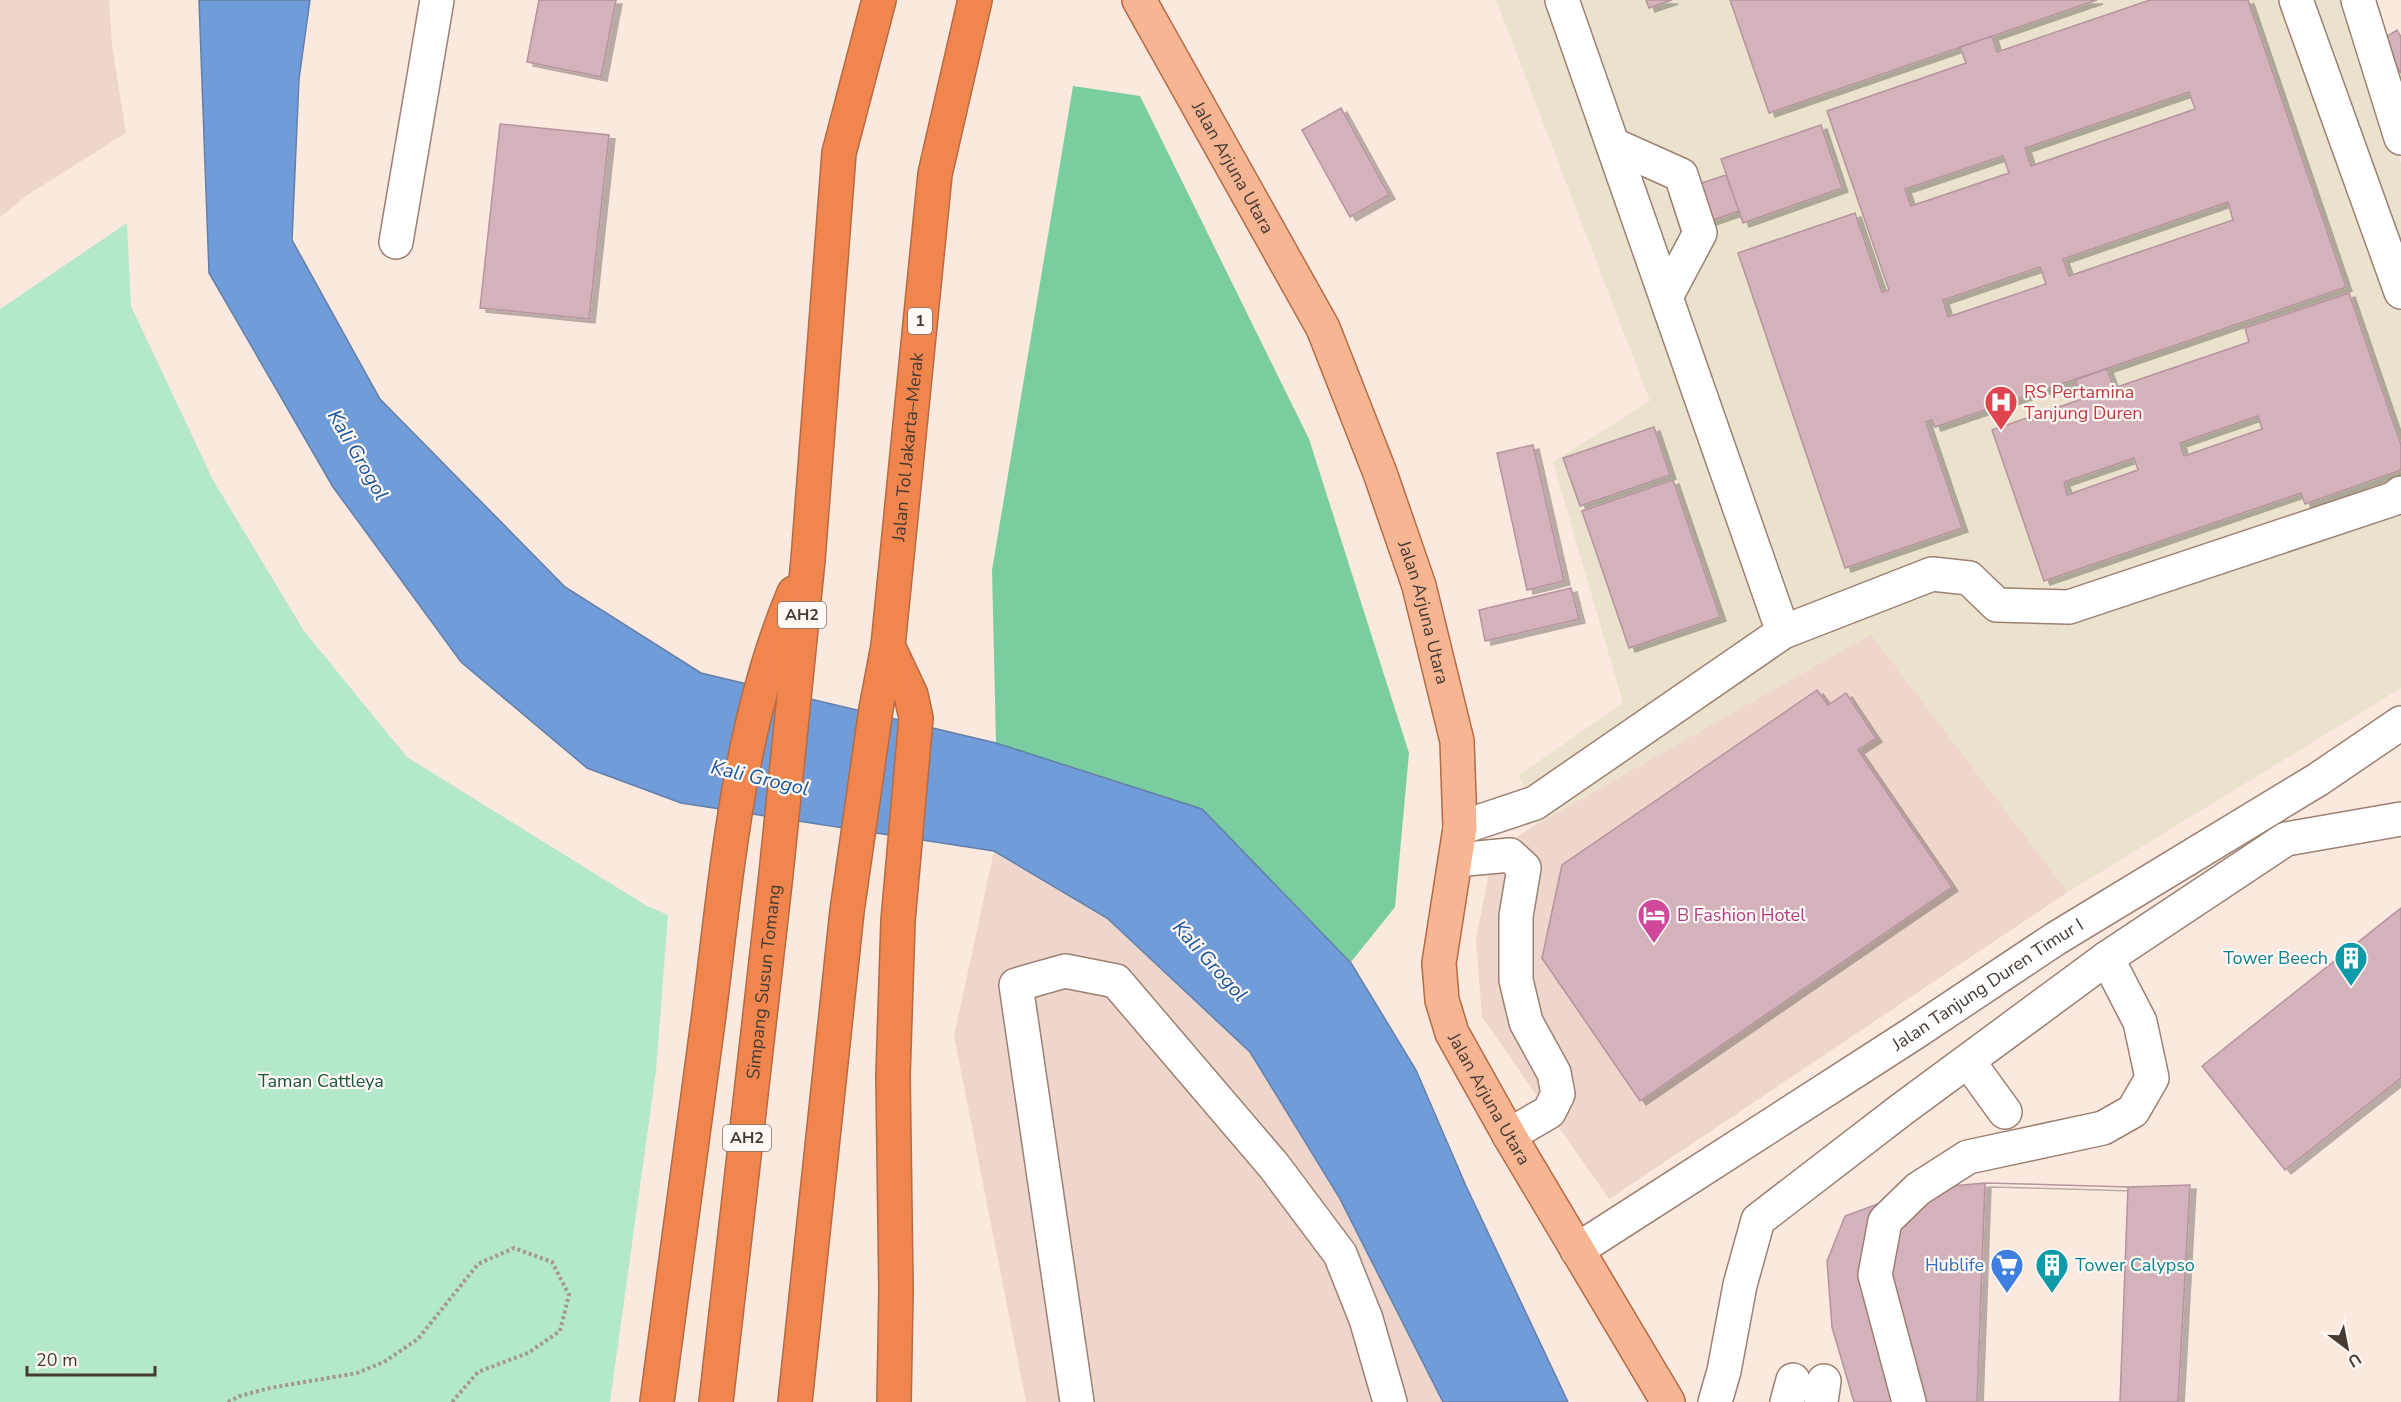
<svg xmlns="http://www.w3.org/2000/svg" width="2401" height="1402" font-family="'Nunito Sans',sans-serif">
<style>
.commercial{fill:#eed6cd}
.medical{fill:#ebe2cd}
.green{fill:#b3e8ca}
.forest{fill:#7acda1}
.water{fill:#709dda;stroke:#637fa8;stroke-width:1.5}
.building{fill:#d4b2bb;stroke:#b4949d;stroke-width:1.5;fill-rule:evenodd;filter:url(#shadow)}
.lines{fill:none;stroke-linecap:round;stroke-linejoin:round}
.minor-casing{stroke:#9c8072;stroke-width:36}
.major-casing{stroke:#b46b44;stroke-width:36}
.highway-casing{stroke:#b46b44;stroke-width:36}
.path{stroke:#a6978e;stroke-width:4;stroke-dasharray:3 3;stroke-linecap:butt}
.minor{stroke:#fff;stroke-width:33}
.major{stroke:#f6b694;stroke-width:33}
.highway{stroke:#f0864d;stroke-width:33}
.labels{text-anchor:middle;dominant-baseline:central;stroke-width:4.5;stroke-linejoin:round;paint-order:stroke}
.shield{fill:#fff9f5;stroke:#7e736d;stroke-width:1.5}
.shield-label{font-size:16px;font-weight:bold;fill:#463a33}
.street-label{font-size:18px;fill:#463a33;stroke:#fff9f5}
.health-label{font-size:18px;fill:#be3a42;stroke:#fff9f5;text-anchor:start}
.hotel-label{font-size:18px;fill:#b23c85;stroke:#fff9f5;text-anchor:start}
.culture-label{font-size:18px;fill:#0d838f;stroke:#fff9f5;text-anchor:end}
.park-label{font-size:18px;fill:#175639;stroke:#fff9f5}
.shop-label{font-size:18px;fill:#366cbe;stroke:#fff9f5;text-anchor:end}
.water-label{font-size:20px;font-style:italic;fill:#1a569f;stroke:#fff9f5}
</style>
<defs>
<filter id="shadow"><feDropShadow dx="6" dy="4" stdDeviation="0" flood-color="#0004"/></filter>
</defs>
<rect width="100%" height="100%" fill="#fbe8df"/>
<path class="commercial" d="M 0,0 L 109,0 L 112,46 L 126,133 L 29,194 L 0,217 Z
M 1871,634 L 2068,892 L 1609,1199 L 1482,1017 L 1476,939 L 1493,852 L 1537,824 Z
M 994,851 L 1107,918 L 1250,1052 L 1339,1197 L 1443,1402 L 1026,1402 L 954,1036 Z"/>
<path class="medical" d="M 1496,0 L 2350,0 L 2401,164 L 2401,688 L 2068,892 L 1871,634 L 1537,824 L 1519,775 L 1623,703 L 1553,462 L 1650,401 Z"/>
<path class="green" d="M 127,223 L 131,306 L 213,480 L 304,631 L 407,757 L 647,906 L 668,915 L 656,1071 L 610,1402 L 0,1402 L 0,309 Z"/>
<path class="forest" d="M 1073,86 L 1140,96 L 1309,439 L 1409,753 L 1395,907 L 1351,962 L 1201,809 L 996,743 L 992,570 Z"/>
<path class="water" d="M 199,0 L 310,0 L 299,79 L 292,240 L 380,399 L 565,587 L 701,673 L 996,743 L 1202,809 L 1351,963 L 1416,1070 L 1466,1186 L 1568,1402 L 1443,1402 L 1339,1197 L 1250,1052 L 1107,918 L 994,851 L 681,803 L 587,768 L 461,662 L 333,487 L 209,273 Z"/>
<path class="building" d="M 539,0 L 616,0 L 601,77 L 527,62 Z
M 1646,0 L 1672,0 L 1649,8 Z
M 1730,0 L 2097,0 L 1769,113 Z
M 2150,0 L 2248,0 L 2346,287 L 1935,427 L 1932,420 L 1926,422 L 1962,528 L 1845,568 L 1738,253 L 1855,213 L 1882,292 L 1889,290 L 1827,111 L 1966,63 L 1960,47 L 1992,36 L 1997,52 ZM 2189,92 L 2195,109 L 2031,166 L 2025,148 ZM 2003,156 L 2009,173 L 1911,206 L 1905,189 ZM 2228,202 L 2233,220 L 2069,276 L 2063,259 ZM 2040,267 L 2046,284 L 1948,317 L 1943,300 Z
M 2397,30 L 2401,37 L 2401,73 L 2381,40 Z
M 1341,108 L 1389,195 L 1350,217 L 1302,130 Z
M 500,124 L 609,135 L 589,319 L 480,308 Z
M 1821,125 L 1842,188 L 1743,223 L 1721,159 Z
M 1726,175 L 1739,211 L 1681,231 L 1669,194 Z
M 2349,293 L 2401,445 L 2401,470 L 2305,504 L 2301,493 L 2044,581 L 1992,430 L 2082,399 L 2075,380 L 2107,369 L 2114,388 L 2249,342 L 2245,328 ZM 2258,416 L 2262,429 L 2184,456 L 2180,443 ZM 2134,458 L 2138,470 L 2067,495 L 2064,482 Z
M 1654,427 L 1670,475 L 1580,506 L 1563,458 Z
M 1533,445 L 1564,581 L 1527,590 L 1497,453 Z
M 1673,480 L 1720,617 L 1629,648 L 1582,511 Z
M 1571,588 L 1579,619 L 1485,641 L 1479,610 Z
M 1817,690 L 1828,705 L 1846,693 L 1876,738 L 1858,750 L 1952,887 L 1640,1101 L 1542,958 L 1562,865 Z
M 2401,908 L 2401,1078 L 2285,1170 L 2202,1066 Z
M 1985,1183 L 2128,1187 L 2120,1402 L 1977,1402 Z
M 1985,1183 L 2128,1187 L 2190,1185 L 2178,1402 L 1854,1402 L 1832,1327 L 1827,1261 L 1845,1216 L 1918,1189 Z"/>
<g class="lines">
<defs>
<g id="minor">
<path d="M 1562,0 L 1783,632"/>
<path d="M 2296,0 L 2401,292"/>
<path d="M 2358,0 L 2401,138"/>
<path d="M 1614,145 L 1681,175 L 1700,233 L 1667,295"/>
<path d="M 396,242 L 437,0"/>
<path d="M 1460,828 L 1535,803 L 1783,632 L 1932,574 L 1969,578 L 1997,605 L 2069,607 L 2393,499 L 2401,493"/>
<path d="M 1456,860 L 1510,855 L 1524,868 L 1516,916 L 1516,980 L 1526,1022 L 1554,1073 L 1558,1094 L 1549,1112 L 1509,1135"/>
<path d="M 1968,1061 L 2005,1112"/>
<path id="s1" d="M 1577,1250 L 1914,1033 L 2055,939 L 2317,780 L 2401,723"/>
<path d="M 1077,1402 L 1016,985 L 1065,971 L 1116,981 L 1274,1166 L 1340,1254 L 1366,1319 L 1390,1402"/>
<path d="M 1715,1402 L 1724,1371 L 1740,1285 L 1758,1220 L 1901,1110 L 2107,958 L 2286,839 L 2401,819"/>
<path d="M 1787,1402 L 1793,1380"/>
<path d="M 1821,1402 L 1824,1381"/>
<path d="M 1909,1402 L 1875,1275 L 1885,1221 L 1918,1189 L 1968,1157 L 2103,1128 L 2133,1111 L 2152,1078 L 2140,1022 L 2107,958"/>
</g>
<g id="major">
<path id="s2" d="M 1139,0 L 1323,328 L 1380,473 L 1419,586 L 1457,741 L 1460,828 L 1439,963 L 1442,1000 L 1452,1033 L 1509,1135 L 1668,1402"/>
</g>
<g id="highway">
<path d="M 888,646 L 911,695 L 916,718 L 898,921 L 893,1076 L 896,1290 L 894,1402"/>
<path d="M 657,1402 C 674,1273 692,1144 709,1014 C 727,872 738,726 794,593"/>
<path id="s3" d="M 716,1402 L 776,874 L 808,560 L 839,153 L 879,0"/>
<path id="s4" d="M 795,1402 L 847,911 L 876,709 L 888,646 L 935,174 L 975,0"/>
</g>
</defs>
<use href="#minor" class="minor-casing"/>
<use href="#major" class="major-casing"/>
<use href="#highway" class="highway-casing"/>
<path class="path" d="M 228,1402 L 240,1396 L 270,1388 L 357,1373 L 384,1362 L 418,1339 L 478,1264 L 514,1248 L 552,1262 L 569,1295 L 560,1331 L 528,1353 L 478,1372 L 452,1402"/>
<use href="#minor" class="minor"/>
<use href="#major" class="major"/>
<use href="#highway" class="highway"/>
</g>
<defs>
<symbol id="hospital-pin" viewBox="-11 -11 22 30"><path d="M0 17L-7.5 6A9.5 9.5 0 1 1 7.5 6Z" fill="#e0444e" stroke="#fff9f5"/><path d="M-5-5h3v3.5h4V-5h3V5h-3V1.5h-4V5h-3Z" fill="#fff"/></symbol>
<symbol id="hotel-pin" viewBox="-11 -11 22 30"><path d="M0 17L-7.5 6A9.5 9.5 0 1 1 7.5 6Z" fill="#d1479c" stroke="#fff9f5"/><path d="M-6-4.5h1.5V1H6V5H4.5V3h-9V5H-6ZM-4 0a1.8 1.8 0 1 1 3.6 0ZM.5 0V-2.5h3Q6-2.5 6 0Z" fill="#fff"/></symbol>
<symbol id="building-pin" viewBox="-11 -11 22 30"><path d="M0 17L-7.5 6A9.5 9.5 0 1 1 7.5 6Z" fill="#0f9aa8" stroke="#fff9f5"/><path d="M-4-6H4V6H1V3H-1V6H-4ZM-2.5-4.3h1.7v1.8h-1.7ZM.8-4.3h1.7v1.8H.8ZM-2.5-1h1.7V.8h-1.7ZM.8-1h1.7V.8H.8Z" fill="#fff"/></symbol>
<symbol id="supermarket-pin" viewBox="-11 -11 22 30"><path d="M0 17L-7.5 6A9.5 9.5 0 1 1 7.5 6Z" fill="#3f7fe0" stroke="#fff9f5"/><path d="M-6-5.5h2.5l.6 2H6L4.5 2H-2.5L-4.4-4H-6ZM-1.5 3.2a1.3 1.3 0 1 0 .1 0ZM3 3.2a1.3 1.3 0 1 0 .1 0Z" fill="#fff"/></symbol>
</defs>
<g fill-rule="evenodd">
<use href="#hospital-pin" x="1982" y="383" width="38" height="52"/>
<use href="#hotel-pin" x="1635" y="896" width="38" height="52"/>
<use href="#building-pin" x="2332" y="939" width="38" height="52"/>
<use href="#supermarket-pin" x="1988" y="1246" width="38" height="52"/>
<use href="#building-pin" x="2033" y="1246" width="38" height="52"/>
</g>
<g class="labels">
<g class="shield">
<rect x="908" y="308" width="24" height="26" rx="4.5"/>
<rect x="778" y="602" width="48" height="26" rx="4.5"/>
<rect x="723" y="1125" width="48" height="26" rx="4.5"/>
</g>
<g class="shield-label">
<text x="920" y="321">1</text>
<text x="802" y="615">AH2</text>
<text x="747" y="1138">AH2</text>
</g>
<g class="street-label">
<text stroke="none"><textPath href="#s2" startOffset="192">Jalan Arjuna Utara</textPath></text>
<text stroke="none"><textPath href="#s4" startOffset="962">Jalan Tol Jakarta–Merak</textPath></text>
<text stroke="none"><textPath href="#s2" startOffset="678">Jalan Arjuna Utara</textPath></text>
<text stroke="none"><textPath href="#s3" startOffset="423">Simpang Susun Tomang</textPath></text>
<text stroke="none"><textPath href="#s1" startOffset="489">Jalan Tanjung Duren Timur I</textPath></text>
<text stroke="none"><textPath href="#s2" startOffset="1182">Jalan Arjuna Utara</textPath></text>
</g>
<g class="health-label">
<text x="2024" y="392">RS Pertamina<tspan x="2024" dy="21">Tanjung Duren</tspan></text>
</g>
<g class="hotel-label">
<text x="1677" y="915">B Fashion Hotel</text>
</g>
<g class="culture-label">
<text x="2328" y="958">Tower Beech</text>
<text x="2075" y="1265" text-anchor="start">Tower Calypso</text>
</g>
<g class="park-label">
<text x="321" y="1081">Taman Cattleya</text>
</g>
<g class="shop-label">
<text x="1984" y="1265">Hublife</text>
</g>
<g class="water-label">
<text transform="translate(358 455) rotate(60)">Kali Grogol</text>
<text transform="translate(760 778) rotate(13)">Kali Grogol</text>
<text transform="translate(1210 961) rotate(48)">Kali Grogol</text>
</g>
</g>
<g transform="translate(2347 1348) rotate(148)" stroke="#fff9f5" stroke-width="4.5" paint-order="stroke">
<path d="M0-4.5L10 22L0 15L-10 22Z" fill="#463a33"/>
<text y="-9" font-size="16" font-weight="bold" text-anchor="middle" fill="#463a33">U</text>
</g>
<path d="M27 1366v9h128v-9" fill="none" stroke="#463a33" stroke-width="3"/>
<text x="36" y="1366" font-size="18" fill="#463a33" stroke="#fff9f5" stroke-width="4.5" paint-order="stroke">20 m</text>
</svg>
